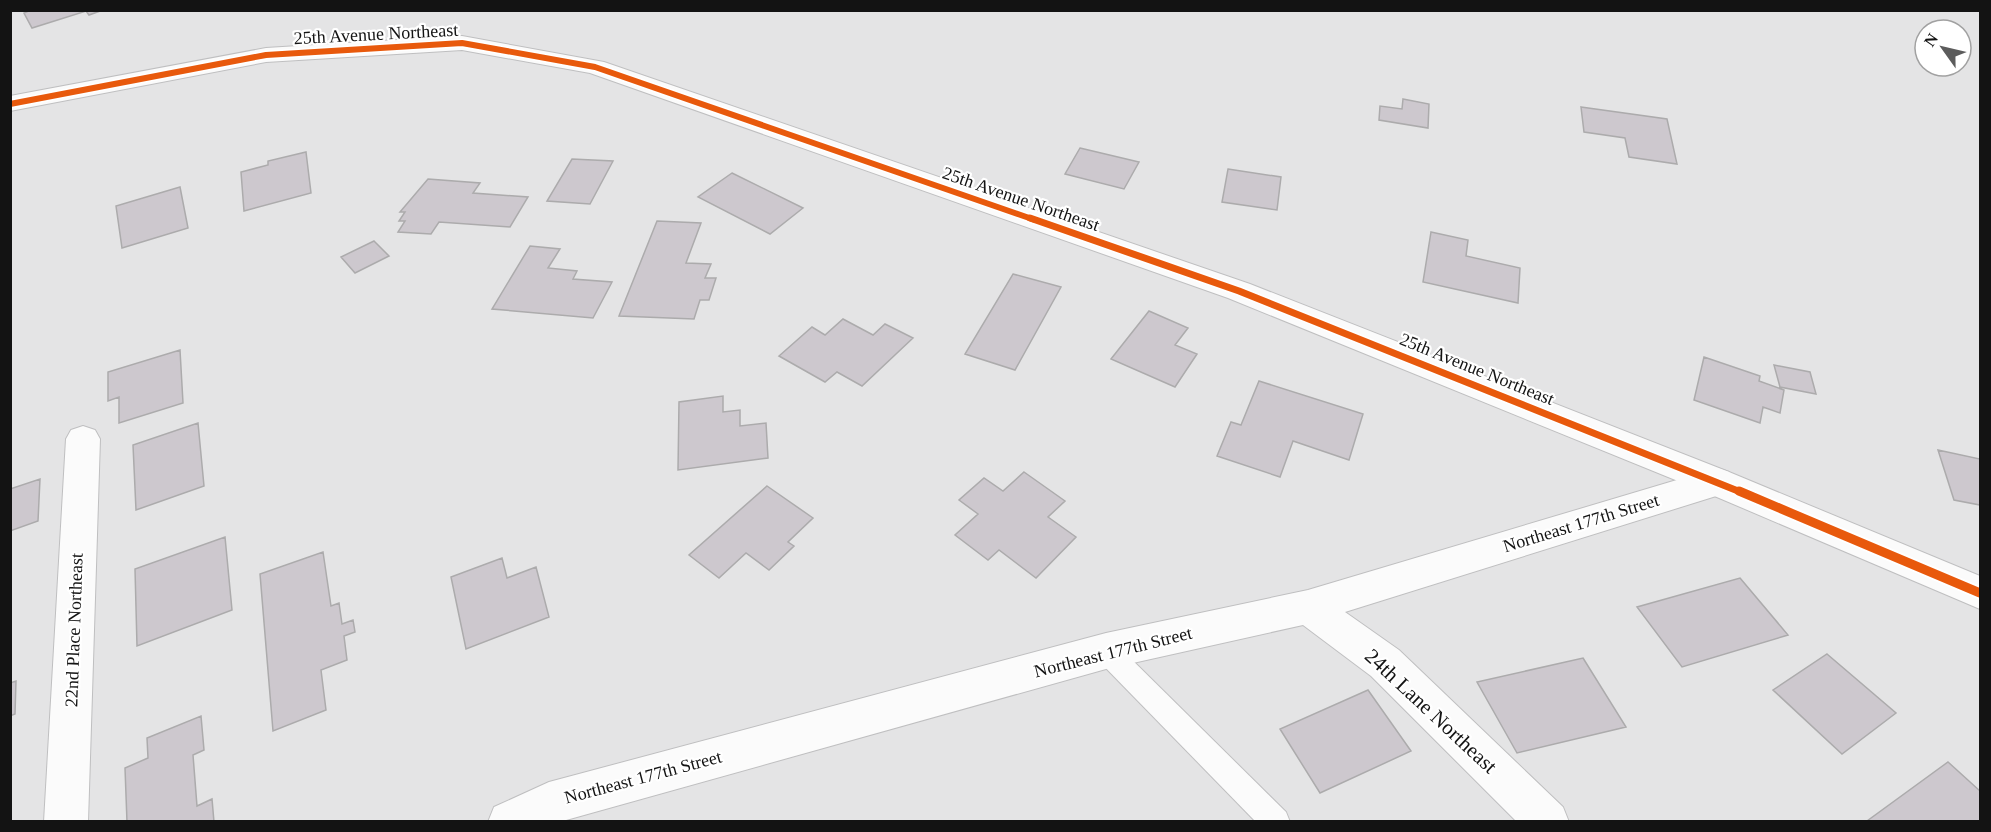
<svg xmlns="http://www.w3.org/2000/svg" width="1991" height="832" font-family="'Times New Roman',serif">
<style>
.building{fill:#cdc8ce;stroke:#acabac;stroke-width:1.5}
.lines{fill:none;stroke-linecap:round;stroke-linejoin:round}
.lane-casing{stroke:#bfbfc0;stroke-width:2}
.street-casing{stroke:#bfbfc0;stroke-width:2}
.secondary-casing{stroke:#bfbfc0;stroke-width:2}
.lane{fill:#fbfbfb;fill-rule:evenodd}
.street{fill:#fbfbfb;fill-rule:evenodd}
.secondary{fill:#fbfbfb;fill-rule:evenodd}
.cycleway-far2-casing{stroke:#fff;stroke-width:9}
.cycleway-far1-casing{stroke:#fff;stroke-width:10}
.cycleway-casing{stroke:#fff;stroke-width:13}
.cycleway-far2{stroke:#e8590c;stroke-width:6}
.cycleway-far1{stroke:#e8590c;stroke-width:7}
.cycleway{stroke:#e8590c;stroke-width:9}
.labels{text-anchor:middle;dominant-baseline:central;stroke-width:4.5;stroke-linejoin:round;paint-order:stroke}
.street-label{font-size:18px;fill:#131313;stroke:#fff}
.near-street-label{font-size:21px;fill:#131313;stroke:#fff}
</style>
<rect width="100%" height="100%" fill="#e4e4e5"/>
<path class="building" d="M 31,10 L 103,10 L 89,15 L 86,11 L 32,28 L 24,13 Z
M 1403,99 L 1429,104 L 1428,128 L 1379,120 L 1380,106 L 1402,109 Z
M 1581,107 L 1667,119 L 1677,164 L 1629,157 L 1625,138 L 1584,132 Z
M 1080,148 L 1139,162 L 1124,189 L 1065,174 Z
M 306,152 L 311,193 L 244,211 L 241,172 L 268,165 L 268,161 Z
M 572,159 L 613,161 L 590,204 L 547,201 Z
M 1228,169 L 1281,177 L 1277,210 L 1222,202 Z
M 732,173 L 803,208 L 770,234 L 698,197 Z
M 428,179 L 480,183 L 473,193 L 528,197 L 510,227 L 439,222 L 431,234 L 398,232 L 405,221 L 399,221 L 405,212 L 400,212 Z
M 180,187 L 188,228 L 122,248 L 116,206 Z
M 657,221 L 701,223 L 686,263 L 711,264 L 705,278 L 716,278 L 709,300 L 700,300 L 694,319 L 619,316 Z
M 1431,232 L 1468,240 L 1466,256 L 1520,268 L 1518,303 L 1423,282 Z
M 374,241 L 389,256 L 355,273 L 341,257 Z
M 530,246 L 560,249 L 548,268 L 577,271 L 573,279 L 612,282 L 593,318 L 492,309 Z
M 1013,274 L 1061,287 L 1015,370 L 965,354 Z
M 1149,311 L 1188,328 L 1175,345 L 1197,354 L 1175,387 L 1111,359 Z
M 843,319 L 873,335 L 885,324 L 913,338 L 862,386 L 837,372 L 825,382 L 779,356 L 812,327 L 825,335 Z
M 180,350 L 183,403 L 119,423 L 119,397 L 108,401 L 108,372 Z
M 1704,357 L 1760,376 L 1759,381 L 1784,390 L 1780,413 L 1763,407 L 1760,423 L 1694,400 Z
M 1774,365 L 1810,372 L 1816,394 L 1780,387 Z
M 1259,381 L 1363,414 L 1349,460 L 1293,441 L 1280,477 L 1217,456 L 1231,422 L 1241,425 Z
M 723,396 L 723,412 L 740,410 L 740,426 L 766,423 L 768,458 L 678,470 L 679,402 Z
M 198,423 L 204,486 L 136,510 L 133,445 Z
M 1938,450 L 1980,459 L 1980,505 L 1954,500 Z
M 1024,472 L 1065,501 L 1048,517 L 1076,537 L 1036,578 L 999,550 L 988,560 L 955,535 L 978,514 L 959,500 L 984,478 L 1003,491 Z
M 40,479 L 38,521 L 10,531 L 10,489 Z
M 767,486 L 813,518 L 788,542 L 794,546 L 769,570 L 746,553 L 719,578 L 689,555 Z
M 225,537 L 232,610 L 137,646 L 135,569 Z
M 323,552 L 331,606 L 339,603 L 342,624 L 353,620 L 355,632 L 344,636 L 347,660 L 321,670 L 326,710 L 273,731 L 260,574 Z
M 502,558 L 507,578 L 536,567 L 549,617 L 466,649 L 451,577 Z
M 1740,578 L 1788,635 L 1682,667 L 1637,607 Z
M 1827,654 L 1896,713 L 1842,754 L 1773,690 Z
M 1583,658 L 1626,727 L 1517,753 L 1477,682 Z
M 16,681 L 15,714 L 10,716 L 10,683 Z
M 1368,690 L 1411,751 L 1320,793 L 1280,729 Z
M 201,716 L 204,750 L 193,755 L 197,806 L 212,799 L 214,822 L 127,822 L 125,768 L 148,758 L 147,738 Z
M 1948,762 L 1980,791 L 1980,822 L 1867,821 Z"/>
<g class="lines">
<defs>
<path id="lane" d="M 1106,640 L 1115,643 L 1286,812 L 1290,822 L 1256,822 L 1097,659 L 1094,651 L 1097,643 Z"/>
<path id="street" d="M 83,426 L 95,430 L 100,439 L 88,822 L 44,822 L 66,439 L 71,430 Z
M 1717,468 L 1729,472 L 1734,482 L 1729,492 L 1345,612 L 1399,650 L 1563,807 L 1569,822 L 1517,822 L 1371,676 L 1303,625 L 1106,669 L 559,822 L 488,822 L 494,807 L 549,782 L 1106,633 L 1308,590 Z"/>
<path id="secondary" d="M 462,36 L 604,62 L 1250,284 L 1729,472 L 1980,576 L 1980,609 L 1705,492 L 1228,298 L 590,73 L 462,50 L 266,62 L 10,111 L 10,96 L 266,48 Z"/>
</defs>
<use href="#lane" class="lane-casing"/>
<use href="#street" class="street-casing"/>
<use href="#secondary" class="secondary-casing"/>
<use href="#lane" class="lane"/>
<use href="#street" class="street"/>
<use href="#secondary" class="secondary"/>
<defs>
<path id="cycleway-far2" d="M 10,104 L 266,55 L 462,43 L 595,67 L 1035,220"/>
<path id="cycleway-far1" d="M 1030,218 L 1239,291 L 1743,493"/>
<path id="cycleway" d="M 1739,491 L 1980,593"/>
</defs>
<use href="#cycleway-far2" class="cycleway-far2-casing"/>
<use href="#cycleway-far1" class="cycleway-far1-casing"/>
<use href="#cycleway" class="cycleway-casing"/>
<use href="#cycleway-far2" class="cycleway-far2"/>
<use href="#cycleway-far1" class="cycleway-far1"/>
<use href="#cycleway" class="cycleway"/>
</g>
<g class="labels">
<g class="street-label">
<text transform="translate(376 34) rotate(-3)">25th Avenue Northeast</text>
<text transform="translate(1021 199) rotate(19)">25th Avenue Northeast</text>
<text transform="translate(1477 369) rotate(22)">25th Avenue Northeast</text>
<text transform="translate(1581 523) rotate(-17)">Northeast 177th Street</text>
<text transform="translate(74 630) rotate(-88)">22nd Place Northeast</text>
<text transform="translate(1113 652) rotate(-14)">Northeast 177th Street</text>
<text transform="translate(643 777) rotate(-15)">Northeast 177th Street</text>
</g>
<g class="near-street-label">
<text transform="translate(1431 711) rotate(43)">24th Lane Northeast</text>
</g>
</g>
<rect width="1991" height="832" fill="none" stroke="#131313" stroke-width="24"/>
<g transform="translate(1943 48) rotate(304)"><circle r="28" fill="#ffffff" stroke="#a1a1a1" stroke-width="1.5"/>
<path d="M0-4.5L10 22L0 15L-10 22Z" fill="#5c5c5c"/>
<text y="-9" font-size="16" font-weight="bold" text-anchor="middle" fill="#131313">N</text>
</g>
</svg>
